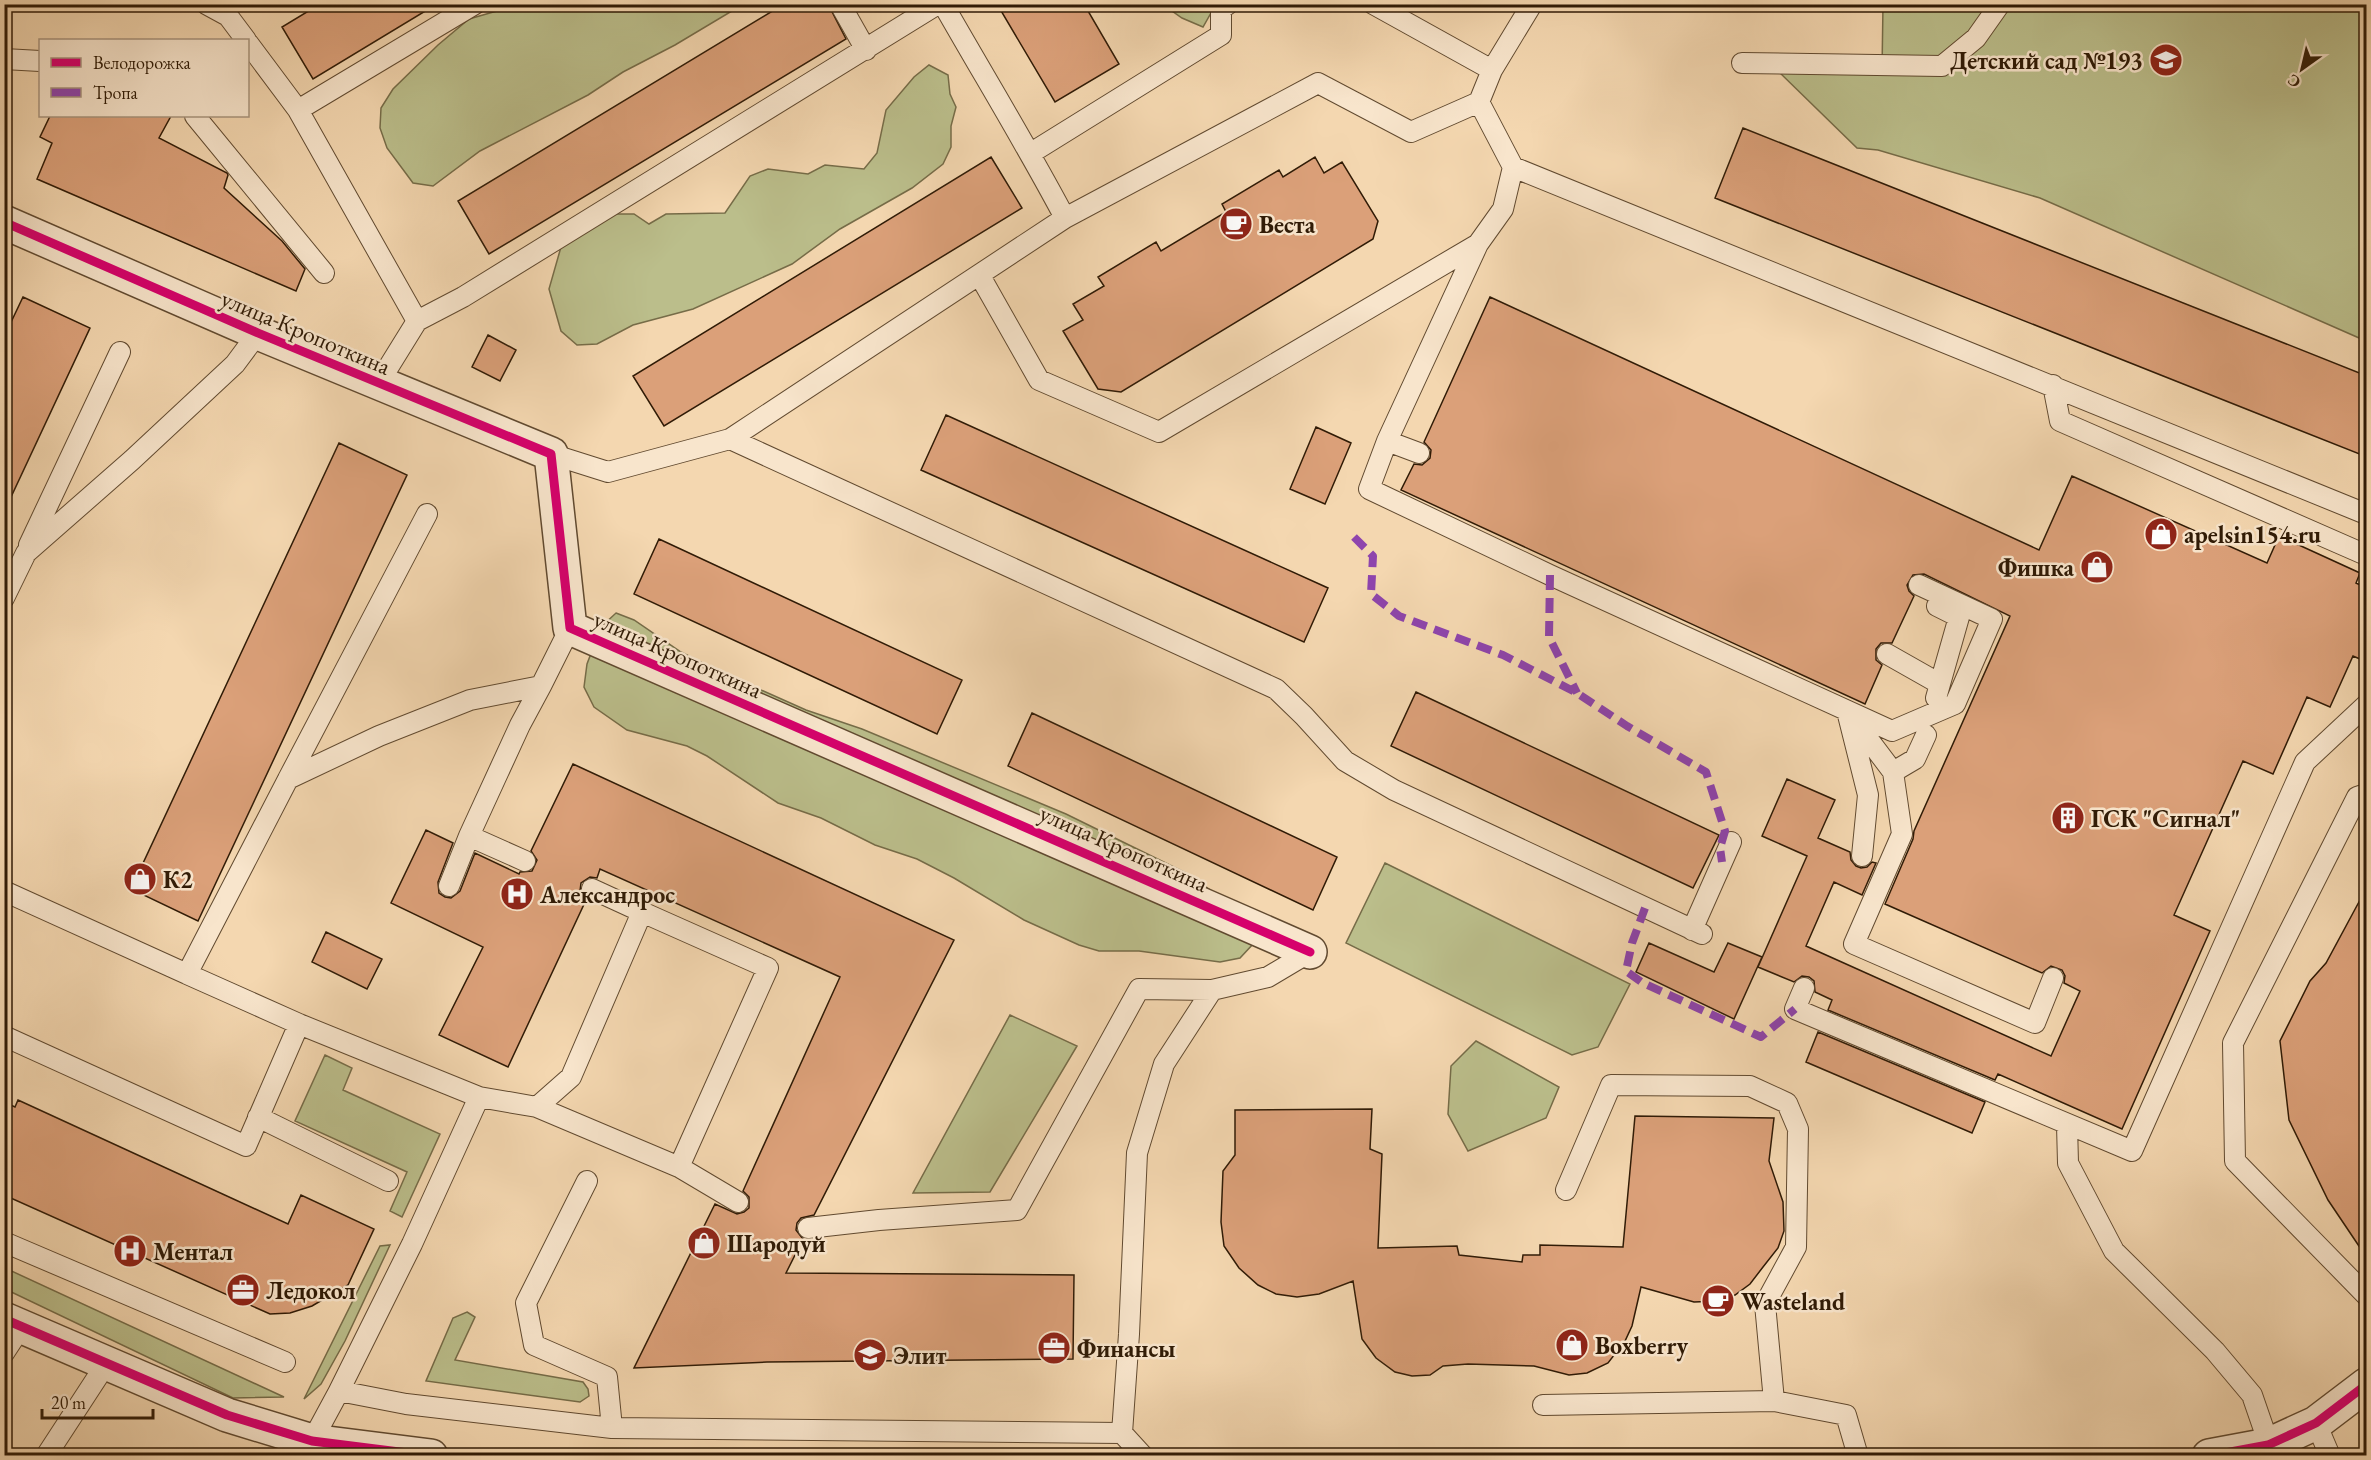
<svg xmlns="http://www.w3.org/2000/svg" width="2371" height="1460" font-family="'EB Garamond',serif">
<style>
.green{fill:#bbbe8b;stroke:#766c48;stroke-width:1.5}
.building{fill:#dba079;stroke:#301b06;stroke-width:1.5}
.lines{fill:none;stroke-linecap:round;stroke-linejoin:round}
.service-casing{stroke:#614a30;stroke-width:22}
.minor-casing{stroke:#614a30;stroke-width:36}
.service{stroke:#f8e5cc;stroke-width:20}
.minor{stroke:#f8e5cc;stroke-width:33}
.quiet{stroke:#8e44ad;stroke-width:8;stroke-dasharray:15 8;stroke-linecap:butt}
.cycleway-casing{stroke:#f8e5cc;stroke-width:13}
.cycleway{stroke:#d6006c;stroke-width:9}
.labels{text-anchor:middle;dominant-baseline:central;stroke-width:5;stroke-linejoin:round;paint-order:stroke}
.poi-label{font-size:24px;font-weight:bold;fill:#301b06;stroke:#f8e5cc;text-anchor:start}
.street-label{font-size:24px;fill:#301b06;stroke:#f8e5cc}
</style>
<rect width="100%" height="100%" fill="#f4d7b0"/>
<filter id="stains"><feTurbulence type="fractalNoise" baseFrequency=".00333" numOctaves="4"/><feColorMatrix values="0 0 0 0 .2 0 0 0 0 .09 0 0 0 0 .02 0 0 0 .5 -.17"/></filter>
<radialGradient id="worn" r=".72"><stop offset=".6" stop-color="#630" stop-opacity="0"/><stop offset="1" stop-color="#630" stop-opacity=".3"/></radialGradient>
<path class="green" d="M 518,5 L 742,5 L 675,45 L 623,72 L 588,95 L 480,151 L 433,186 L 413,183 L 387,148 L 380,128 L 381,108 L 393,89 L 438,45 L 469,19 Z
M 1152,5 L 1221,5 L 1211,13 L 1203,27 L 1182,18 L 1169,9 L 1153,8 Z
M 1883,5 L 2366,5 L 2366,341 L 2040,198 L 1878,150 L 1857,148 L 1779,72 L 1882,71 Z
M 929,65 L 948,75 L 950,94 L 956,107 L 951,126 L 951,147 L 943,164 L 912,188 L 840,229 L 792,264 L 693,309 L 633,325 L 597,344 L 577,345 L 561,331 L 549,289 L 561,247 L 612,214 L 634,214 L 649,224 L 666,214 L 725,213 L 750,176 L 768,169 L 808,174 L 825,165 L 864,169 L 877,153 L 886,110 L 914,77 Z
M 616,613 L 634,620 L 681,652 L 716,670 L 806,710 L 862,729 L 1066,814 L 1188,874 L 1235,908 L 1253,944 L 1240,958 L 1220,962 L 1139,951 L 1099,951 L 1079,945 L 1024,920 L 954,878 L 917,859 L 875,845 L 821,818 L 778,803 L 707,756 L 687,746 L 627,730 L 594,707 L 584,687 L 587,664 L 601,627 Z
M 1385,863 L 1630,984 L 1598,1047 L 1572,1055 L 1346,943 Z
M 1010,1015 L 1077,1046 L 990,1192 L 913,1193 Z
M 1476,1041 L 1559,1087 L 1546,1118 L 1468,1151 L 1448,1114 L 1451,1066 Z
M 325,1055 L 352,1068 L 343,1090 L 440,1134 L 402,1217 L 390,1211 L 407,1172 L 295,1121 Z
M 390,1245 L 345,1341 L 321,1384 L 304,1399 L 380,1246 Z
M 4,1268 L 5,1268 L 284,1397 L 233,1398 L 5,1289 Z
M 467,1312 L 475,1317 L 455,1360 L 583,1382 L 588,1389 L 589,1396 L 580,1402 L 426,1381 L 453,1318 Z"/>
<path class="building" d="M 320,4 L 437,4 L 313,79 L 282,27 Z
M 784,4 L 828,4 L 846,39 L 489,254 L 458,201 Z
M 997,4 L 1084,4 L 1119,64 L 1055,102 Z
M 50,116 L 171,116 L 159,138 L 227,173 L 228,175 L 224,188 L 282,241 L 305,269 L 296,291 L 37,179 L 52,143 L 40,137 Z
M 1743,128 L 2367,376 L 2367,457 L 1715,198 Z
M 991,157 L 1022,208 L 664,426 L 633,376 Z
M 1315,157 L 1324,173 L 1342,162 L 1378,221 L 1373,239 L 1121,392 L 1098,389 L 1063,331 L 1083,320 L 1073,304 L 1104,286 L 1098,277 L 1156,242 L 1161,251 L 1226,212 L 1222,204 L 1279,170 L 1283,177 Z
M 23,297 L 90,328 L 4,512 L 4,337 Z
M 1490,297 L 2039,550 L 2072,476 L 2267,563 L 2279,536 L 2360,573 L 2356,583 L 2367,588 L 2367,662 L 2353,656 L 2330,707 L 2307,697 L 2273,774 L 2243,761 L 2174,915 L 2210,931 L 2122,1129 L 1998,1074 L 1995,1080 L 1828,1010 L 1832,1000 L 1815,992 L 1814,981 L 1809,977 L 1802,976 L 1794,982 L 1758,967 L 1807,856 L 1762,836 L 1787,779 L 1835,800 L 1818,838 L 1850,852 L 1851,860 L 1856,866 L 1861,868 L 1867,867 L 1872,862 L 1876,863 L 1862,895 L 1834,882 L 1806,946 L 2051,1056 L 2080,991 L 2064,983 L 2065,976 L 2062,970 L 2051,966 L 2042,973 L 1885,904 L 1913,839 L 1914,831 L 2010,616 L 1924,574 L 1913,575 L 1907,585 L 1909,591 L 1914,596 L 1892,643 L 1881,643 L 1876,649 L 1876,660 L 1882,665 L 1865,704 L 1401,490 L 1414,464 L 1422,465 L 1430,458 L 1431,450 L 1424,442 Z
M 488,335 L 516,350 L 500,381 L 472,367 Z
M 946,415 L 1328,588 L 1304,642 L 921,470 Z
M 1316,427 L 1351,443 L 1325,504 L 1290,489 Z
M 339,443 L 407,475 L 198,921 L 131,889 Z
M 659,539 L 962,680 L 937,734 L 634,594 Z
M 1416,692 L 1719,835 L 1693,888 L 1391,746 Z
M 1032,713 L 1337,857 L 1313,910 L 1008,766 Z
M 573,764 L 954,940 L 814,1215 L 801,1218 L 797,1223 L 796,1230 L 803,1239 L 786,1273 L 1074,1275 L 1073,1359 L 767,1362 L 634,1368 L 715,1204 L 737,1214 L 744,1212 L 749,1208 L 749,1197 L 743,1191 L 840,977 L 600,869 L 597,878 L 590,877 L 581,883 L 580,891 L 586,900 L 508,1067 L 439,1035 L 483,947 L 391,903 L 426,830 L 453,843 L 438,882 L 439,893 L 445,897 L 451,898 L 460,891 L 475,853 L 519,874 L 520,872 L 532,871 L 537,860 L 531,851 Z
M 2367,887 L 2367,1258 L 2328,1200 L 2289,1120 L 2280,1041 L 2310,981 L 2326,963 Z
M 326,932 L 382,959 L 367,989 L 312,962 Z
M 1649,943 L 1714,972 L 1728,943 L 1762,957 L 1734,1019 L 1636,972 Z
M 1818,1032 L 1985,1102 L 1972,1133 L 1806,1062 Z
M 18,1100 L 288,1224 L 301,1195 L 374,1229 L 348,1285 L 312,1306 L 290,1313 L 270,1314 L 4,1195 L 4,1102 L 15,1107 Z
M 1372,1109 L 1370,1149 L 1382,1154 L 1378,1248 L 1457,1246 L 1459,1255 L 1522,1262 L 1523,1255 L 1540,1255 L 1540,1245 L 1623,1247 L 1635,1116 L 1774,1118 L 1769,1161 L 1783,1202 L 1784,1231 L 1778,1248 L 1763,1267 L 1750,1284 L 1735,1295 L 1718,1301 L 1694,1302 L 1641,1287 L 1632,1326 L 1625,1341 L 1608,1363 L 1587,1373 L 1569,1375 L 1534,1366 L 1468,1364 L 1443,1366 L 1430,1375 L 1412,1376 L 1395,1372 L 1376,1358 L 1362,1339 L 1353,1281 L 1319,1294 L 1297,1297 L 1276,1294 L 1258,1285 L 1239,1268 L 1224,1246 L 1221,1222 L 1223,1171 L 1235,1155 L 1235,1110 Z"/>
<g class="lines">
<defs>
<path id="service" d="M 206,4 L 228,16 L 246,40
M 840,4 L 866,50
M 943,4 C 984,76 1027,146 1065,218
M 1373,4 L 1492,70
M 248,43 L 298,110 L 417,321 L 378,384
M 4,59 L 40,61
M 1742,63 L 1942,66 L 1976,38 L 2000,4
M 1479,102 L 1513,167
M 298,110 L 475,4
M 195,116 L 324,273
M 1031,153 L 1221,35 L 1221,9 L 1228,4
M 980,276 L 1039,380 L 1159,432 L 1478,244
M 417,321 L 463,297 L 938,4
M 2053,385 L 2060,421 L 2366,555
M 730,439 L 1276,689 L 1304,716 L 1345,761 L 1394,790 L 1702,934
M 1387,441 L 1419,453
M 551,454 L 608,472 L 730,439 L 1065,218 L 1318,83 L 1411,132 L 1479,102 L 1492,70 L 1532,4
M 29,545 L 120,352
M 1919,585 L 1992,619 L 1955,704 L 1892,731 L 1550,575 L 1369,489 L 1387,441 L 1478,244 L 1503,209 L 1513,167 L 2366,514
M 4,598 L 26,553 L 132,460 L 235,364 L 258,333
M 1887,654 L 1940,684
M 1936,698 L 1959,617 L 1937,606
M 1893,772 L 1915,759 L 1926,735
M 288,779 L 427,514
M 2366,794 L 2357,797 L 2233,1043 L 2235,1161 L 2366,1295
M 1862,856 L 1868,795 L 1847,711 L 1893,772 L 1902,834 L 1854,944 L 2035,1023 L 2053,978
M 525,861 L 469,836 L 520,725 L 541,686
M 449,886 L 469,836
M 592,889 L 642,912
M 4,891 L 187,974 L 288,779 L 379,736 L 470,700 L 541,686 L 570,628
M 1692,930 L 1731,842
M 1804,988 L 1795,1009 L 2132,1151 L 2305,762 L 2366,705
M 299,1024 L 479,1097 L 537,1107 L 571,1077 L 642,912 L 768,968 L 679,1167 L 537,1107
M 4,1036 L 246,1146 L 299,1024 L 187,974
M 258,1117 L 388,1181
M 2067,1125 L 2068,1163 L 2114,1251 L 2215,1351 L 2252,1395 L 2272,1453
M 679,1167 L 738,1202
M 587,1181 L 526,1303 L 534,1345 L 607,1377 L 612,1428
M 1566,1190 L 1611,1085 L 1750,1086 L 1787,1103 L 1798,1129 L 1796,1247 L 1765,1304 L 1774,1401 L 1846,1415 L 1858,1456
M 808,1228 L 879,1220 L 1017,1210 L 1139,989 L 1212,990 L 1268,977 L 1310,952
M 4,1242 L 285,1362
M 4,1353 L 21,1327
M 339,1391 L 412,1244 L 479,1097
M 1543,1405 L 1774,1401
M 2316,1423 L 2330,1456
M 1122,1433 L 1143,1456
M 312,1441 L 339,1391 L 406,1404 L 612,1428 L 1122,1433 L 1129,1334 L 1137,1153 L 1164,1064 L 1212,990
M 46,1456 L 106,1364"/>
<path id="minor" d="M 4,222 L 258,333 L 551,454 L 570,628 L 1310,952
M 4,1319 L 227,1415 L 312,1441 L 431,1456
M 2209,1456 L 2268,1445 L 2316,1423 L 2366,1385"/>
</defs>
<use href="#service" class="service-casing"/>
<use href="#minor" class="minor-casing"/>
<use href="#service" class="service"/>
<use href="#minor" class="minor"/>
<path class="quiet" d="M 1354,537 L 1373,556 L 1371,594 L 1399,616 L 1503,655 L 1577,693 L 1627,726 L 1706,772 L 1725,831 L 1720,848 L 1722,862
M 1550,575 L 1549,637 L 1577,693
M 1645,908 L 1632,943 L 1626,971 L 1643,983 L 1761,1037 L 1795,1009"/>
<defs>
<path id="cycleway" d="M 4,222 L 258,333 L 551,454 L 570,628 L 1310,952
M 4,1319 L 227,1415 L 312,1441 L 431,1456
M 2209,1456 L 2268,1445 L 2316,1423 L 2366,1385"/>
</defs>
<use href="#cycleway" class="cycleway-casing"/>
<use href="#cycleway" class="cycleway"/>
</g>
<defs>
<symbol id="school-disc" viewBox="-11 -11 22 22"><circle r="9.5" fill="#8f2418" stroke="#f8e5cc"/><path d="M0-5L7-2L0 1L-7-2ZM-4 1L0 2.5L4 1V4Q0 6-4 4Z" fill="#fff"/></symbol>
<symbol id="cafe-disc" viewBox="-11 -11 22 22"><circle r="9.5" fill="#8f2418" stroke="#f8e5cc"/><path d="M-5.5-4.5H6V0H3Q3 3.5 0 3.5H-2.5Q-5.5 3.5-5.5 0ZM3-3.2v2h1.7v-2ZM-6 4.5H4V6H-6Z" fill="#fff"/></symbol>
<symbol id="shop-disc" viewBox="-11 -11 22 22"><circle r="9.5" fill="#8f2418" stroke="#f8e5cc"/><path d="M-5-2.5h2.3a2.7 3.5 0 0 1 5.4 0H5L5.5 6h-11ZM-1.5-2.5h3a1.5 2.3 0 0 0-3 0Z" fill="#fff"/></symbol>
<symbol id="building-disc" viewBox="-11 -11 22 22"><circle r="9.5" fill="#8f2418" stroke="#f8e5cc"/><path d="M-4-6H4V6H1V3H-1V6H-4ZM-2.5-4.3h1.7v1.8h-1.7ZM.8-4.3h1.7v1.8H.8ZM-2.5-1h1.7V.8h-1.7ZM.8-1h1.7V.8H.8Z" fill="#fff"/></symbol>
<symbol id="hospital-disc" viewBox="-11 -11 22 22"><circle r="9.5" fill="#8f2418" stroke="#f8e5cc"/><path d="M-5-5h3v3.5h4V-5h3V5h-3V1.5h-4V5h-3Z" fill="#fff"/></symbol>
<symbol id="office-disc" viewBox="-11 -11 22 22"><circle r="9.5" fill="#8f2418" stroke="#f8e5cc"/><path d="M-6-3h4V-5.5h4V-3h4V5H-6ZM-1-4.5V-3h2v-1.5ZM-6 0V1H6V0Z" fill="#fff"/></symbol>
</defs>
<g fill-rule="evenodd">
<use href="#school-disc" x="2147" y="41" width="38" height="38"/>
<use href="#cafe-disc" x="1217" y="205" width="38" height="38"/>
<use href="#shop-disc" x="2142" y="515" width="38" height="38"/>
<use href="#shop-disc" x="2078" y="548" width="38" height="38"/>
<use href="#building-disc" x="2049" y="799" width="38" height="38"/>
<use href="#shop-disc" x="121" y="860" width="38" height="38"/>
<use href="#hospital-disc" x="498" y="875" width="38" height="38"/>
<use href="#shop-disc" x="685" y="1224" width="38" height="38"/>
<use href="#hospital-disc" x="111" y="1232" width="38" height="38"/>
<use href="#office-disc" x="224" y="1271" width="38" height="38"/>
<use href="#cafe-disc" x="1699" y="1282" width="38" height="38"/>
<use href="#shop-disc" x="1553" y="1326" width="38" height="38"/>
<use href="#office-disc" x="1035" y="1329" width="38" height="38"/>
<use href="#school-disc" x="851" y="1336" width="38" height="38"/>
</g>
<g class="labels">
<g class="poi-label">
<text x="2143" y="60" text-anchor="end">Детский сад №193</text>
<text x="1259" y="224">Веста</text>
<text x="2184" y="534">apelsin154.ru</text>
<text x="2074" y="567" text-anchor="end">Фишка</text>
<text x="2091" y="818">ГСК "Сигнал"</text>
<text x="163" y="879">К2</text>
<text x="540" y="894">Александрос</text>
<text x="727" y="1243">Шародуй</text>
<text x="153" y="1251">Ментал</text>
<text x="266" y="1290">Ледокол</text>
<text x="1741" y="1301">Wasteland</text>
<text x="1595" y="1345">Boxberry</text>
<text x="1077" y="1348">Финансы</text>
<text x="893" y="1355">Элит</text>
</g>
<g class="street-label">
<text transform="translate(306 332) rotate(23)">улица Кропоткина</text>
<text transform="translate(678 654) rotate(24)">улица Кропоткина</text>
<text transform="translate(1124 848) rotate(24)">улица Кропоткина</text>
</g>
</g>
<rect width="2371" height="1460" fill="none" stroke="#f4d7b0" stroke-width="24"/>
<rect x="6" y="6" width="2359" height="1448" fill="none" stroke="#301b06" stroke-width="3"/>
<rect x="12" y="12" width="2347" height="1436" fill="none" stroke="#301b06" stroke-width="1.5"/>
<rect x="39" y="39" width="210" height="78" fill="#f8e5cc" stroke="#a8947d" stroke-width="1.5"/>
<rect x="51" y="58" width="30" height="9" fill="#d6006c" stroke="#a8947d" stroke-width="1.5"/>
<text x="93" y="69" font-size="18" fill="#301b06">Велодорожка</text>
<rect x="51" y="88" width="30" height="9" fill="#8e44ad" stroke="#a8947d" stroke-width="1.5"/>
<text x="93" y="99" font-size="18" fill="#301b06">Тропа</text>
<g transform="translate(2302 69) rotate(214)" stroke="#f8e5cc" stroke-width="4.5" paint-order="stroke">
<path d="M0-4.5L10 22L0 15L-10 22Z" fill="#301b06"/>
<text y="-9" font-size="16" font-weight="bold" text-anchor="middle" fill="#301b06">С</text>
</g>
<path d="M42 1409v9h111v-9" fill="none" stroke="#301b06" stroke-width="3"/>
<text x="51" y="1409" font-size="18" fill="#301b06" stroke="#f8e5cc" stroke-width="4.5" paint-order="stroke">20 m</text>
<rect width="100%" height="100%" filter="url(#stains)"/>
<rect width="100%" height="100%" fill="url(#worn)"/>
</svg>
